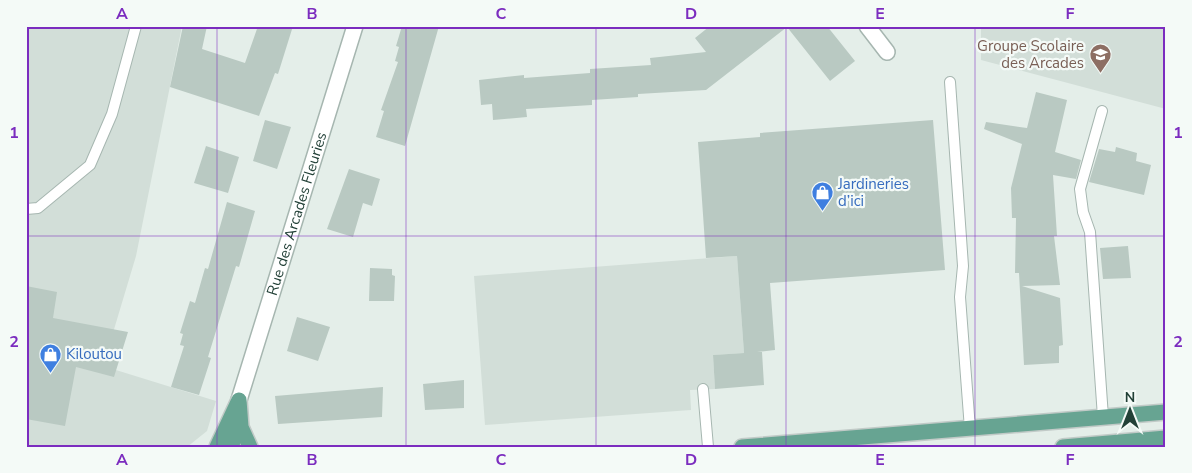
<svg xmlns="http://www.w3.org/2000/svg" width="1192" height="473" font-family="'Nunito Sans',sans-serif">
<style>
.built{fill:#d2ded8}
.building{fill:#b9c9c2}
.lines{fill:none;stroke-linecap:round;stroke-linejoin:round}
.service-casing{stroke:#a6b6b0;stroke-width:12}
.minor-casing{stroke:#a6b6b0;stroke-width:18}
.primary-casing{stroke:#c1cac7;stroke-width:18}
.service{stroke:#fff;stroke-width:10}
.minor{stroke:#fff;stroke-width:15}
.primary{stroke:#67a492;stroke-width:15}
.grid{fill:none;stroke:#7b2cbf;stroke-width:1;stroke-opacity:0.55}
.labels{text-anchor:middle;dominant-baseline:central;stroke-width:4.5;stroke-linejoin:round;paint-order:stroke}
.education-label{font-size:15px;fill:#785e54;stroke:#f4faf7;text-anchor:end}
.shop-label{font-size:15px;fill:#366cbe;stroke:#f4faf7;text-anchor:start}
.street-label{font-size:15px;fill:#224037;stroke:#f4faf7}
.neatline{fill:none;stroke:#7b2cbf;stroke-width:2}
.grid-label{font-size:16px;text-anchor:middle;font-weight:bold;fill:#7b2cbf}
</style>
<rect width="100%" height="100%" fill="#e4eee9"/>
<path class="built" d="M 26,26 L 182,26 L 136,256 L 103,366 L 216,401 L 207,431 L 187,447 L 26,447 Z
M 981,26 L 1166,26 L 1166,109 L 981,60 Z
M 737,256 L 744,353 L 713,355 L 715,389 L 690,390 L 691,410 L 485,425 L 474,276 Z"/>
<path class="building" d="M 183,26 L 207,26 L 202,49 L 245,63 L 258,26 L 293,26 L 278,74 L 275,73 L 259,116 L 170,87 Z
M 402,26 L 439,26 L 405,146 L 376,137 L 384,111 L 381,110 L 398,62 L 395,61 L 399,47 L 396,46 Z
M 710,26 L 827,26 L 855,61 L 830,81 L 787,27 L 706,90 L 638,94 L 638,97 L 592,100 L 592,105 L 526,109 L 527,117 L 493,120 L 492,104 L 481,105 L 479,80 L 524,75 L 524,78 L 590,73 L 590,69 L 651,65 L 650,58 L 706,52 L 695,38 Z
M 1036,92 L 1067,100 L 1055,152 L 1081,160 L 1076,179 L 1053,175 L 1057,236 L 1054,236 L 1060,285 L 1022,286 L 1060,298 L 1063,345 L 1059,346 L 1059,363 L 1024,365 L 1019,273 L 1015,273 L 1016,218 L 1012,218 L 1011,188 L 1022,144 L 984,129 L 986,122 L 1027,128 Z
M 265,120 L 291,127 L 277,169 L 253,161 Z
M 933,120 L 945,270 L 770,283 L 775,350 L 757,352 L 762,352 L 764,385 L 715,389 L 713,355 L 744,353 L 737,256 L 706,258 L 698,142 L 760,137 L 760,133 Z
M 206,146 L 239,157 L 228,193 L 194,183 Z
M 1116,147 L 1137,153 L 1136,161 L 1151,165 L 1144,195 L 1089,182 L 1099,149 L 1115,152 Z
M 349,169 L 380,179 L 372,206 L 363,203 L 353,237 L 327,229 Z
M 227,202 L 255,211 L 239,267 L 236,266 L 208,357 L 211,358 L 199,395 L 171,387 L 184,346 L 180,345 L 183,334 L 180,333 L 190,301 L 195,303 L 205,268 L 208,269 Z
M 1128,246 L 1131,278 L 1103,279 L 1100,248 Z
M 370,268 L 392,269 L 392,275 L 395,276 L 394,301 L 369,301 Z
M 26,286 L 57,292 L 53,318 L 128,332 L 114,377 L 76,367 L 65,426 L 26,419 Z
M 297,317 L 330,327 L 318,361 L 287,351 Z
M 464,380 L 464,408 L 425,410 L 423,384 Z
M 383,387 L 382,417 L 278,424 L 275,396 Z"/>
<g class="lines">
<defs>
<path id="service" d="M 950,82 L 963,266 L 960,297 L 970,429
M 1102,111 L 1080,189 L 1083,212 L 1090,232 L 1103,417
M 26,209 L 38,208 L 90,165 L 112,114 L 136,26
M 703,389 L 708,447"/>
<g id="minor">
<path d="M 867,26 L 887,52"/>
<path id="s1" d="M 239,400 L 355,26"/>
</g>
<path id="primary" d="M 239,400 L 241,427 L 250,447
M 217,447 L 239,400
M 232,447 L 236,417
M 742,447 L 1166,412
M 1063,447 L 1166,438"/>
</defs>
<use href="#service" class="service-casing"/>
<use href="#minor" class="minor-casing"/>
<use href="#primary" class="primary-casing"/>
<use href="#service" class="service"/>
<use href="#minor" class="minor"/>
<use href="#primary" class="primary"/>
</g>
<path class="grid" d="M 217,26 L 217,447M 406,26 L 406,447M 596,26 L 596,447M 786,26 L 786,447M 975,26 L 975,447M 26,236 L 1166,236"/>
<defs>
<symbol id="school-pin" viewBox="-11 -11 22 30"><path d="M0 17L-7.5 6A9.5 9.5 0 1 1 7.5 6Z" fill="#8d6e63" stroke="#f4faf7"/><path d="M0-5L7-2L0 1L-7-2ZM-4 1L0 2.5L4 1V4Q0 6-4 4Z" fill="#fff"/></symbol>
<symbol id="shop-pin" viewBox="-11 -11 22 30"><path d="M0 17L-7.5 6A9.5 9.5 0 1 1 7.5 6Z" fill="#3f7fe0" stroke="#f4faf7"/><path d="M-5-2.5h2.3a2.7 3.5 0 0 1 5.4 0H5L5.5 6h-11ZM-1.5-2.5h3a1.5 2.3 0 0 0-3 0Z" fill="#fff"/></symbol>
</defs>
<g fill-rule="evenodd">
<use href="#school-pin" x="1088" y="42" width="25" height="34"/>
<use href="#shop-pin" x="810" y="180" width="25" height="34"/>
<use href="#shop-pin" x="38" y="342" width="25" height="34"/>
</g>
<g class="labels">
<g class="education-label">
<text x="1084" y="46">Groupe Scolaire<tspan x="1084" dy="17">des Arcades</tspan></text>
</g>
<g class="shop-label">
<text x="838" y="184">Jardineries<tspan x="838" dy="17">d’ici</tspan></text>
<text x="66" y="354">Kiloutou</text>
</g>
<g class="street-label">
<text stroke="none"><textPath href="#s1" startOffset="195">Rue des Arcades Fleuries</textPath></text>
</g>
</g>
<rect width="1192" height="473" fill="none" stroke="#f4faf7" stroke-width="55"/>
<g transform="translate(1130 410)" stroke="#f4faf7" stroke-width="4" paint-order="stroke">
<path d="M0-4L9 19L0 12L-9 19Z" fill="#224037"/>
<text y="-8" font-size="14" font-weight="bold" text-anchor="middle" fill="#224037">N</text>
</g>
<rect x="28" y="28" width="1136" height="418" class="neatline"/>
<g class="grid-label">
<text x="122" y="19">A</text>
<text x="312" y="19">B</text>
<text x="501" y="19">C</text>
<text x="691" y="19">D</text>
<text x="880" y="19">E</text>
<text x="1070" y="19">F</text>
<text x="14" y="138">1</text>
<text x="1178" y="138">1</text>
<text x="14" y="347">2</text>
<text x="1178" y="347">2</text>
<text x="122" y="465">A</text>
<text x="312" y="465">B</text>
<text x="501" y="465">C</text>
<text x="691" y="465">D</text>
<text x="880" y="465">E</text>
<text x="1070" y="465">F</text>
</g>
</svg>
